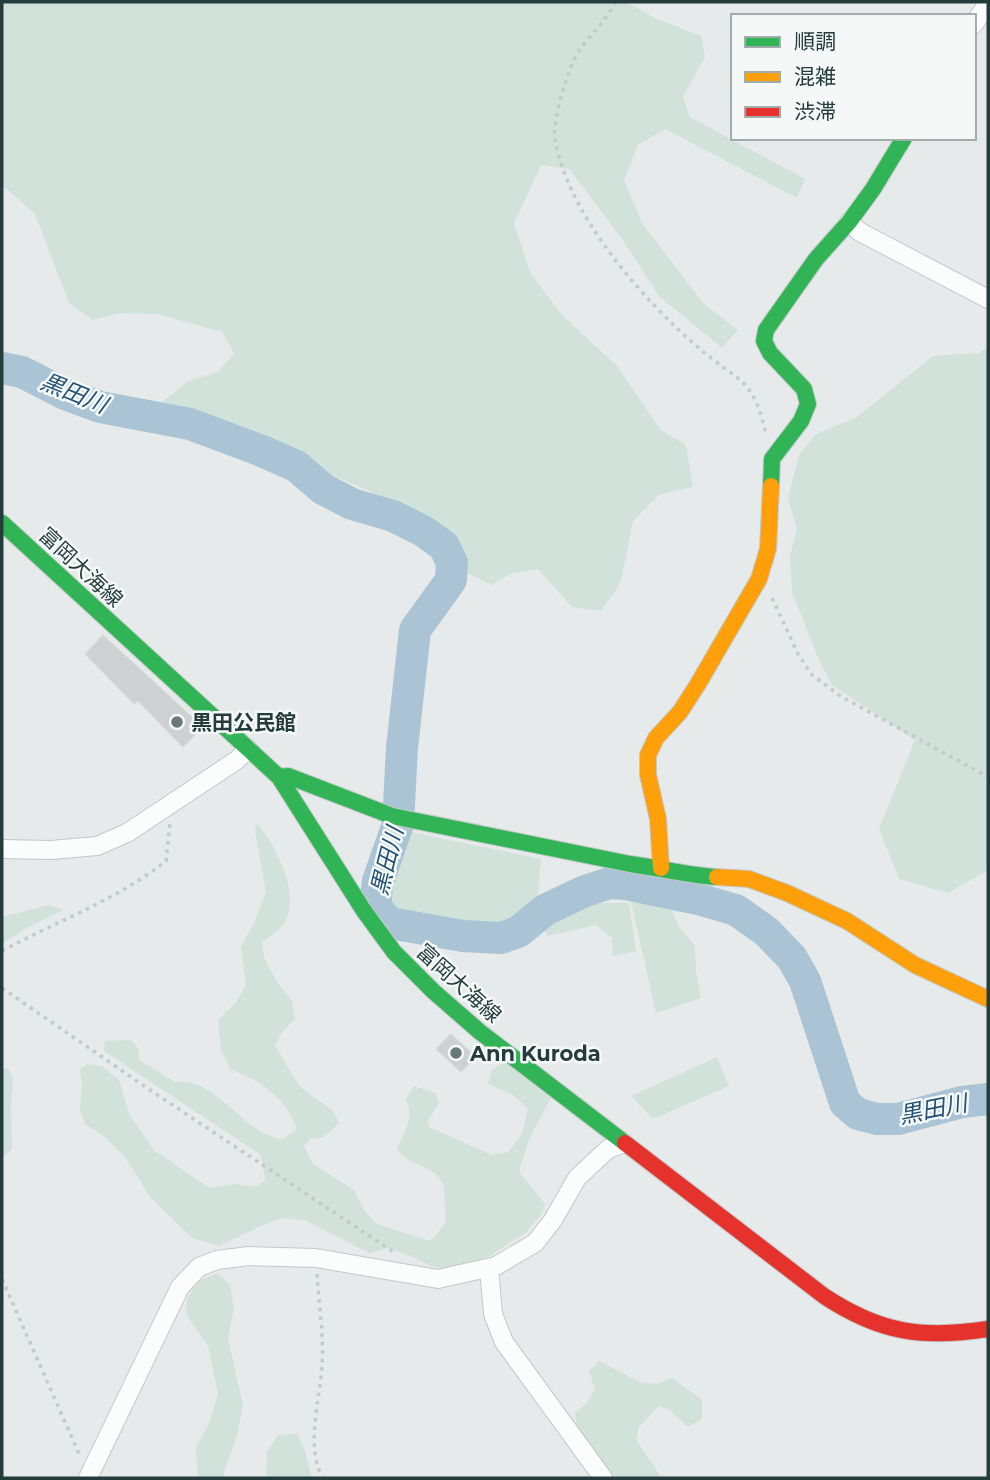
<svg xmlns="http://www.w3.org/2000/svg" width="990" height="1480" font-family="Montserrat,'Noto Sans JP',sans-serif">
<style>
.green{fill:#d1e2db}
.lines{fill:none;stroke-linecap:round;stroke-linejoin:round}
.river{stroke:#aac4d6;stroke-width:32}
.building{fill:#cdd1d1;stroke:#cfd3d3;stroke-width:2}
.street-casing{stroke:#c3c7c7;stroke-width:20}
.fast-casing{stroke:#c2c8c7;stroke-width:18}
.slow-casing{stroke:#c2c8c7;stroke-width:18}
.jam-casing{stroke:#c2c8c7;stroke-width:18}
.path{stroke:#c2caca;stroke-width:3.5;stroke-dasharray:3.5 5;stroke-linecap:butt}
.street{stroke:#fbfcfc;stroke-width:18}
.fast{stroke:#30b455;stroke-width:16}
.slow{stroke:#ff9f0a;stroke-width:16}
.jam{stroke:#e5322d;stroke-width:16}
.poi-dot{fill:#69797a;stroke:#f4f9f8;stroke-width:2.5}
.labels{text-anchor:middle;dominant-baseline:central;stroke-width:5;stroke-linejoin:round;paint-order:stroke}
.street-label{font-size:21px;fill:#253c3d;stroke:#f4f9f8}
.poi-label{font-size:21px;font-weight:bold;fill:#253c3d;stroke:#f4f9f8;text-anchor:start}
.water-label{font-size:23px;font-style:italic;fill:#235074;stroke:#f4f9f8}
</style>
<rect width="100%" height="100%" fill="#e6eaea"/>
<path class="green" d="M 2,2 L 626,2 L 657,19 L 701,36 L 705,57 L 683,97 L 690,117 L 805,179 L 797,198 L 665,129 L 638,145 L 624,180 L 642,223 L 703,303 L 738,330 L 722,348 L 659,296 L 623,240 L 569,169 L 541,165 L 514,223 L 530,272 L 561,314 L 617,366 L 661,430 L 686,445 L 693,487 L 660,494 L 633,521 L 621,582 L 601,611 L 572,607 L 538,569 L 510,574 L 491,585 L 466,572 L 448,536 L 397,503 L 213,424 L 154,409 L 188,381 L 218,372 L 234,353 L 222,332 L 157,314 L 120,313 L 93,320 L 69,303 L 35,214 L 8,190 L 2,187 Z
M 988,347 L 988,870 L 948,893 L 899,879 L 879,829 L 915,740 L 832,685 L 819,660 L 792,592 L 790,556 L 797,529 L 788,498 L 799,455 L 816,434 L 857,417 L 933,356 L 979,353 Z
M 257,823 C 276,845 303,898 283,925 C 278,931 268,937 262,943 L 264,958 L 277,982 L 292,1001 L 295,1019 L 282,1032 L 275,1046 L 300,1087 L 334,1112 L 339,1123 L 324,1137 L 310,1139 L 304,1146 L 313,1164 L 354,1190 L 364,1210 L 377,1224 L 431,1241 L 446,1222 C 444,1211 446,1190 443,1184 C 434,1163 406,1167 397,1148 C 406,1131 414,1117 406,1099 L 414,1086 L 435,1093 L 439,1103 L 428,1120 L 429,1127 L 492,1155 L 508,1152 L 522,1134 L 528,1109 L 513,1095 L 488,1084 L 492,1070 L 504,1060 L 551,1098 L 529,1139 L 519,1172 L 545,1204 L 541,1215 L 525,1233 L 490,1256 L 455,1269 L 433,1267 L 411,1256 L 388,1248 L 369,1253 L 305,1220 L 283,1218 L 261,1226 L 219,1246 L 192,1238 L 150,1197 L 125,1157 L 106,1138 L 85,1124 L 80,1110 L 82,1084 L 80,1069 L 87,1064 L 103,1067 L 119,1080 L 130,1115 L 154,1150 L 209,1188 L 235,1184 L 255,1187 L 265,1180 L 261,1155 L 104,1051 L 105,1041 L 131,1040 L 139,1049 L 139,1060 L 175,1082 C 206,1076 236,1116 261,1132 C 268,1135 275,1138 282,1140 L 297,1129 C 286,1099 261,1080 231,1070 L 221,1050 L 218,1020 L 236,1002 L 246,985 L 241,947 L 254,923 L 266,892 L 255,831 Z
M 406,831 L 541,859 L 538,896 L 503,925 L 478,928 L 403,917 L 390,903 Z
M 631,902 L 671,908 L 679,927 L 695,946 L 696,972 L 701,998 L 656,1013 Z
M 594,903 L 629,903 L 636,951 L 613,956 L 612,938 L 596,925 L 548,936 L 543,929 L 556,915 Z
M 49,905 L 63,910 L 28,927 L 2,944 L 2,917 Z
M 717,1057 L 729,1086 L 653,1119 L 631,1096 Z
M 8,1068 L 13,1078 L 11,1106 L 12,1149 L 2,1158 L 2,1069 Z
M 218,1273 L 230,1285 L 234,1308 L 228,1339 L 243,1405 L 237,1435 L 224,1472 L 224,1478 L 198,1478 L 196,1447 L 209,1423 L 218,1394 L 208,1346 L 186,1314 L 187,1298 L 199,1281 Z
M 599,1361 L 640,1382 L 657,1384 L 672,1378 L 702,1400 L 702,1419 L 688,1427 L 668,1409 L 659,1406 L 639,1427 L 636,1440 L 662,1478 L 614,1478 L 578,1432 L 575,1413 L 587,1403 L 595,1389 L 589,1371 Z
M 297,1434 L 304,1448 L 312,1478 L 266,1478 L 267,1452 L 278,1435 Z"/>
<g class="lines">
<path class="river" d="M 2,368 L 22,372 L 65,394 L 100,407 L 190,424 L 262,451 L 296,466 L 323,489 L 352,504 L 393,516 L 423,531 L 444,546 L 452,563 L 451,580 L 415,630 L 402,748 L 398,824 L 378,881 L 375,904 L 381,914 L 390,923 L 463,936 L 501,938 L 518,932 L 545,910 L 585,891 L 610,883 L 626,884 L 698,899 L 736,910 L 767,932 L 792,958 L 805,981 L 845,1103 L 858,1114 L 877,1119 L 898,1119 L 962,1102 L 988,1099"/>
</g>
<path class="building" d="M 103,636 L 202,727 L 183,746 L 138,700 L 134,703 L 86,654 Z
M 451,1035 L 475,1057 L 461,1071 L 437,1049 Z"/>
<g class="lines">
<defs>
<path id="street" d="M 974,24 L 988,3
M 849,222 L 860,232 L 988,299
M 2,849 L 51,850 L 97,846 L 127,833 L 237,760 L 248,749
M 489,1268 L 493,1314 L 504,1342 L 603,1478
M 88,1478 L 180,1287 L 199,1267 L 217,1260 L 249,1256 L 316,1258 L 438,1279 L 496,1266 L 535,1243 L 553,1220 L 577,1178 L 608,1149 L 624,1143"/>
<path id="fast" d="M 771,486 L 772,459 L 801,421 L 808,404 L 804,389 L 770,353 L 764,341 L 766,330 L 816,259 L 849,222 L 873,189 L 904,138
M 2,523 L 279,777 L 364,911 L 394,952 L 433,991 L 480,1032 L 625,1143
M 279,777 L 288,776 L 392,816 L 630,864 C 660,868 687,875 717,877"/>
<path id="slow" d="M 661,868 L 658,819 L 648,775 L 648,755 L 656,738 L 680,712 L 698,684 L 759,579 L 768,549 L 771,486
M 717,877 L 749,879 L 787,893 L 847,921 L 915,965 L 988,999"/>
<path id="jam" d="M 625,1143 L 824,1296 C 880,1333 922,1339 988,1329"/>
</defs>
<use href="#street" class="street-casing"/>
<use href="#fast" class="fast-casing"/>
<use href="#slow" class="slow-casing"/>
<use href="#jam" class="jam-casing"/>
<path class="path" d="M 616,2 C 607,19 592,33 581,48 C 573,59 568,75 564,87 C 560,98 553,128 555,139 C 568,216 644,301 701,350 C 741,383 754,379 766,435
M 772,598 L 798,654 L 812,675 L 842,697 L 988,777
M 2,951 C 57,921 117,900 166,861 L 170,823
M 2,988 L 147,1088 L 395,1253
M 317,1274 C 319,1304 324,1336 322,1366 C 320,1399 305,1449 323,1478
M 2,1279 L 80,1456"/>
<use href="#street" class="street"/>
<use href="#fast" class="fast"/>
<use href="#slow" class="slow"/>
<use href="#jam" class="jam"/>
</g>
<g class="poi-dot">
<circle cx="177" cy="722" r="7"/>
<circle cx="456" cy="1053" r="7"/>
</g>
<g class="labels">
<g class="street-label">
<text transform="translate(81 567) rotate(43)">富岡大海線</text>
<text transform="translate(459 983) rotate(42)">富岡大海線</text>
</g>
<g class="poi-label">
<text x="191" y="722">黒田公民館</text>
<text x="470" y="1053">Ann Kuroda</text>
</g>
<g class="water-label">
<text transform="translate(74 393) rotate(22)">黒田川</text>
<text transform="translate(387 861) rotate(-76)">黒田川</text>
<text transform="translate(933 1109) rotate(-11)">黒田川</text>
</g>
</g>
<rect width="990" height="1480" fill="none" stroke="#253c3d" stroke-width="7"/>
<rect x="731" y="14" width="245" height="126" fill="#f4f9f8" stroke="#a1adad" stroke-width="2"/>
<rect x="745" y="37" width="35" height="10" fill="#30b455" stroke="#a1adad" stroke-width="2"/>
<text x="794" y="49" font-size="21" fill="#253c3d">順調</text>
<rect x="745" y="72" width="35" height="10" fill="#ff9f0a" stroke="#a1adad" stroke-width="2"/>
<text x="794" y="84" font-size="21" fill="#253c3d">混雑</text>
<rect x="745" y="107" width="35" height="10" fill="#e5322d" stroke="#a1adad" stroke-width="2"/>
<text x="794" y="119" font-size="21" fill="#253c3d">渋滞</text>
</svg>
